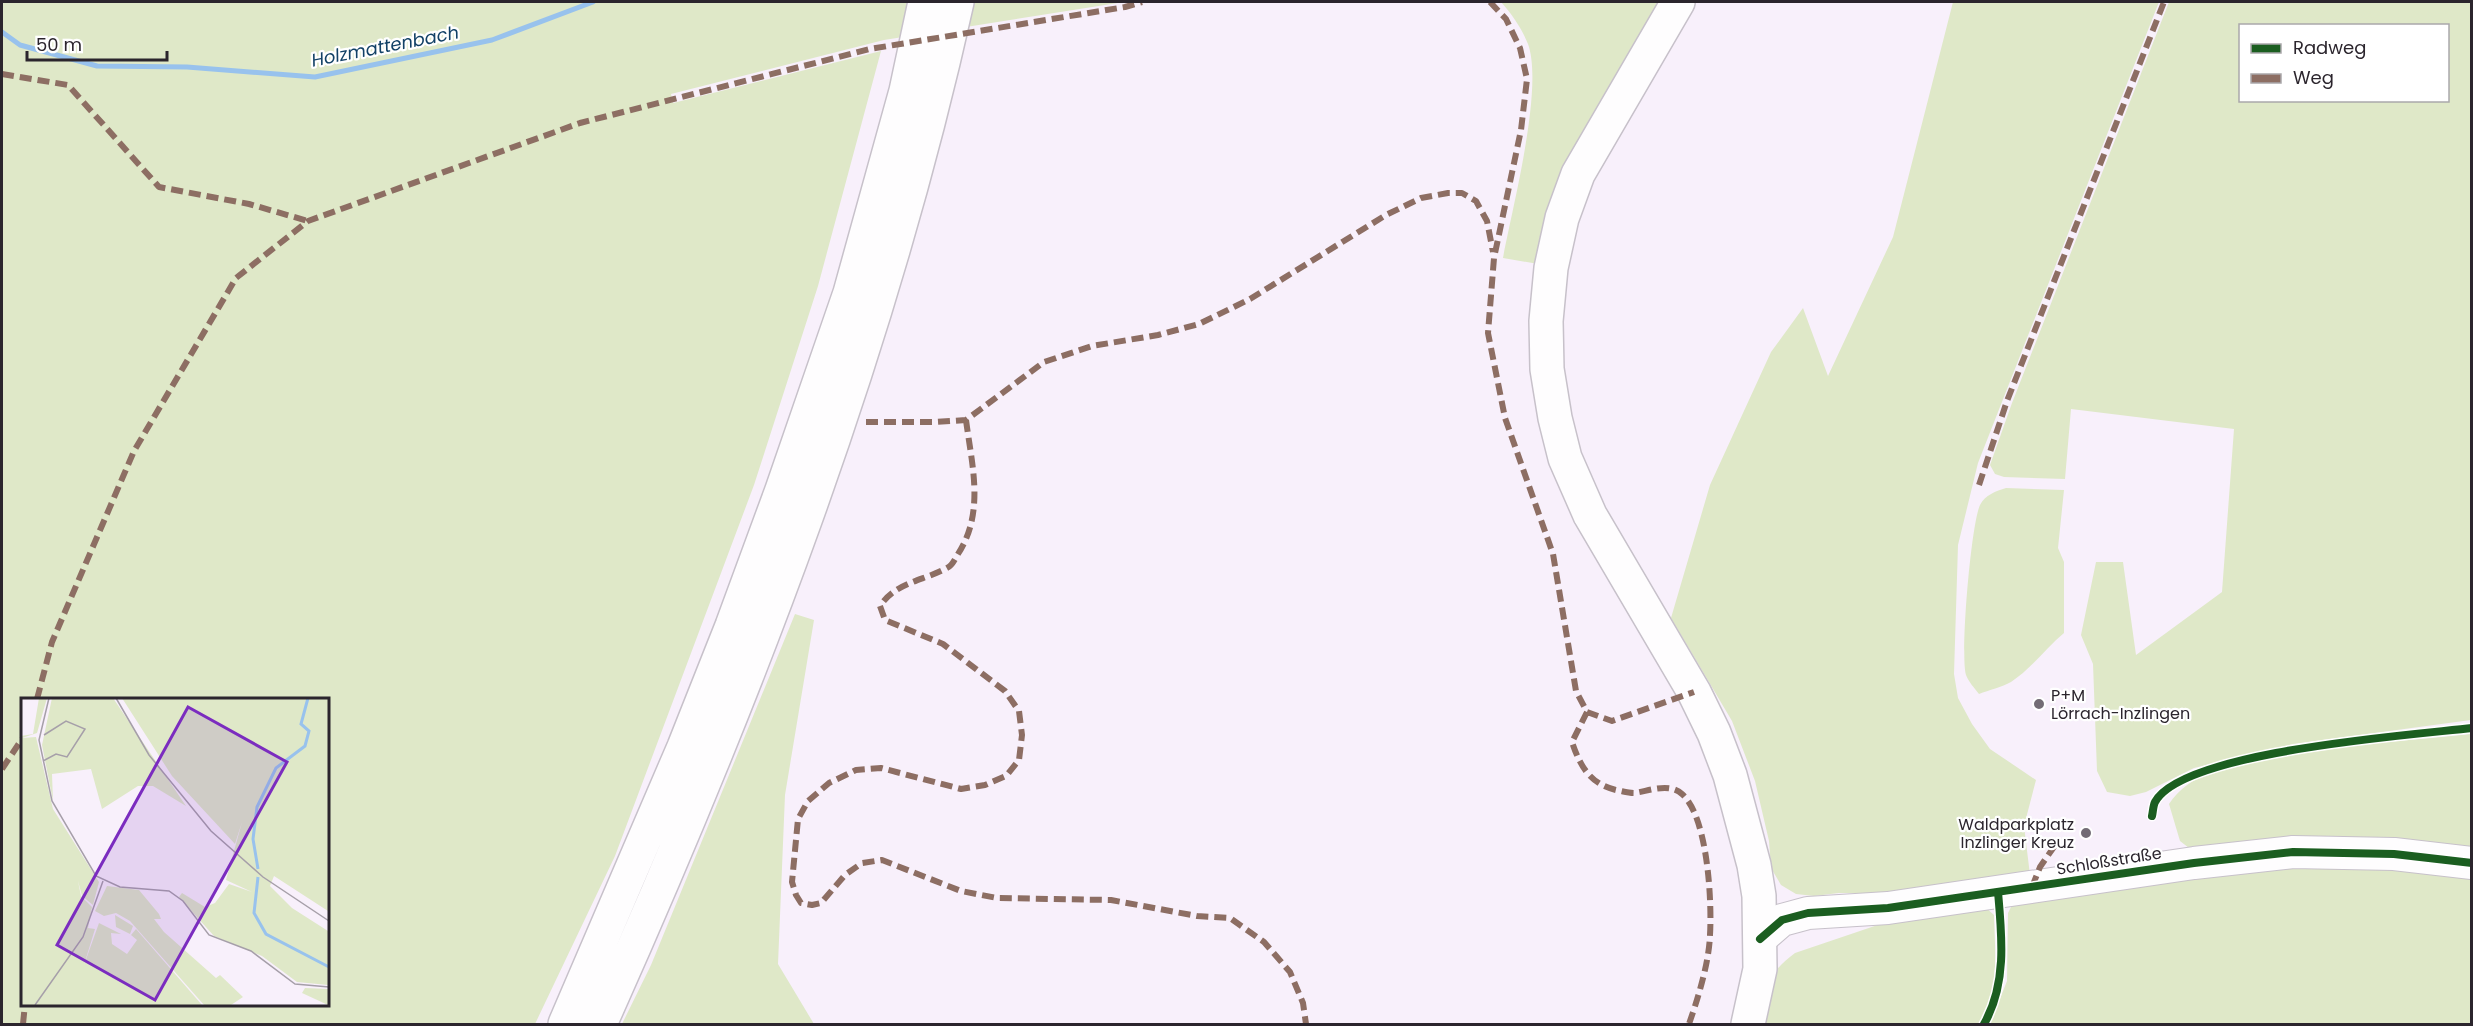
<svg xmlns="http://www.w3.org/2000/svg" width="2473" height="1026" font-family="Poppins,sans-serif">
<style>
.green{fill:#dfe8c8;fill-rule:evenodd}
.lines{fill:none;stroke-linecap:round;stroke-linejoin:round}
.stream{stroke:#98c2ed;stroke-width:5}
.secondary-casing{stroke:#c7c1ca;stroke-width:34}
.primary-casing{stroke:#c7c1ca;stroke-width:36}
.highway-casing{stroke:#c7c1ca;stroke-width:36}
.secondary{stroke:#fefdfe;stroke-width:32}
.primary{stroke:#fefdfe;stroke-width:33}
.highway{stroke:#fefdfe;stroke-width:33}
.quiet{stroke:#8d6e63;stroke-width:6;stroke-dasharray:12 6;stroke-linecap:butt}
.cycleway-casing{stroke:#fff;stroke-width:11}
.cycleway{stroke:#1b5e20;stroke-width:8}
.poi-dot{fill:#736c75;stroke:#fff;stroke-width:2}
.labels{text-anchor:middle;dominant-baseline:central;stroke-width:4.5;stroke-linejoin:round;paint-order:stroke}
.poi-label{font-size:16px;fill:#2b252d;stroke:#fff;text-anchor:start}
.street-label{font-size:16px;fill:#2b252d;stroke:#fff}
.water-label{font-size:18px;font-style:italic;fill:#124166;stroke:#fff}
.inset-river{fill:none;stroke:#98c2ed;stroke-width:3}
.inset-road{fill:none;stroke:#a69fa9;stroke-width:1.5}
.view{fill:#7b2cbf;fill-opacity:0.15;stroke:#7b2cbf;stroke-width:3}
.inset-edge{fill:none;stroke:#2b252d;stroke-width:3}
</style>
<rect width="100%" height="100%" fill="#f8f0fb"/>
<path class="green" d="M 2,2 L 1124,2 L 884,40 L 671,94 L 673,103 L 881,51 L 818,286 L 754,485 L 615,856 L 535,1024 L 2,1024 ZM 22,699 L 327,699 L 327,1004 L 22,1004 Z
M 1501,2 L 1665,2 L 1544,265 L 1503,258 C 1512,209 1544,88 1528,44 C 1522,29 1512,14 1501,2 Z
M 1953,2 L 2159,2 L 1978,463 L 1958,545 L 1954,674 L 1958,698 L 1972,724 L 1990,749 L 2036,780 L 2024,826 L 2030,875 L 1898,893 L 1839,893 L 1814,896 L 1796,894 L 1781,885 L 1771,868 L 1769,841 L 1755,781 L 1732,721 L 1671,618 L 1710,485 L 1771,352 L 1803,308 L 1828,376 L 1893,237 Z
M 2169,2 L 2471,2 L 2471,720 L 2293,744 L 2194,768 L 2146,792 L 2130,796 L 2107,792 L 2097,771 L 2093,664 L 2081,635 L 2096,562 L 2123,562 L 2136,655 L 2222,592 L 2234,429 L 2071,409 L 2065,479 L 2004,477 L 1995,474 L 1990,465 L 2012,403 ZM 2240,26 L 2448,26 L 2448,100 L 2240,100 Z
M 2006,488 L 2064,490 L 2058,548 L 2064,562 L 2064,633 C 2046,648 2031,669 2011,682 C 2002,687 1989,690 1979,694 C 1975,689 1968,681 1966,675 C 1960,655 1971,524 1980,505 C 1985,495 1996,491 2006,488 Z
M 795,614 L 814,620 L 785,795 L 778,964 L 814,1024 L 622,1024 L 651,965 Z
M 2471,734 L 2471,1024 L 1990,1024 L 2007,981 L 2008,913 L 2013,903 L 2189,848 L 2180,841 L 2169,804 C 2178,790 2195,777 2212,772 C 2291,747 2388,743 2471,734 Z
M 1984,906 L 1994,915 C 1995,956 2000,988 1979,1024 L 1754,1024 C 1765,991 1765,975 1795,953 L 1913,913 Z"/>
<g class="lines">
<path class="stream" d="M 2,32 L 20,45 L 97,66 L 187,67 L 315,77 L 492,40 L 593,2"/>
<defs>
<path id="secondary" d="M 1760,939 L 1782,920 L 1808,913 L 1888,908 L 2194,863 L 2293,852 L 2394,854 L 2472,863"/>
<path id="primary" d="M 1678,2 L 1578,174 L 1562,218 L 1551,268 L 1546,321 L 1547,369 L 1555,418 L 1565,458 L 1590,515 L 1694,692 L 1714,733 L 1730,775 L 1754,865 L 1759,896 L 1760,969 L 1748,1024"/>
<path id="highway" d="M 565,1024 L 684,747 L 732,626 L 782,490 L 850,293 L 906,91 L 925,2
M 600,1024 C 747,696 879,354 957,2"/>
</defs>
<use href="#secondary" class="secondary-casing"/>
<use href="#primary" class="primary-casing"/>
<use href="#highway" class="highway-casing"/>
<use href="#secondary" class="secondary"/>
<use href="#primary" class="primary"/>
<use href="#highway" class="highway"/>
<path class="quiet" d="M 1490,2 L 1506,19 L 1520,48 L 1527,79 L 1521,130 L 1494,258 L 1488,333 L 1505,418 L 1553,554 L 1576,691 L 1587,712 L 1612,721 L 1694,692
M 2,74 L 68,85 L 159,187 L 249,204 L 308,221
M 966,420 C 972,466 985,512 958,554 C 955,559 952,566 947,568 C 923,581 896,582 880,606 L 885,620 L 943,644 L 1005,691 L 1019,711 L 1022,735 L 1019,760 L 1006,776 L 985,785 L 961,789 L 881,768 L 856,770 L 829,783 L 808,801 L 798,819 L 792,882 L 796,895 L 801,903 L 812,905 L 821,903 L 845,875 L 862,863 L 882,860 L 961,891 L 997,898 L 1111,900 L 1197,916 L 1230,918 L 1264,942 L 1290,972 L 1303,1003 L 1306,1024
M 866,422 L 936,422 L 966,420 L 1044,362 L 1092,346 L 1158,335 L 1199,324 L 1250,299 L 1386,215 L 1421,198 L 1448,193 L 1462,193 L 1476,201 L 1487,221 L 1493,252
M 1979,485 L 2007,401 L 2164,2
M 37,699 L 52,642 L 134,451 L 236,278 L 308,221 L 580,123 L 870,49 L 1125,7 L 1142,2
M 1587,712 L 1572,742 C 1580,766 1590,784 1616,790 C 1622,791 1628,793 1634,793 C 1649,791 1669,782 1682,794 C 1708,817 1712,902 1710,935 C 1709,963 1698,998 1689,1024
M 2,769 L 22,739
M 2032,887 L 2040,867 L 2058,841
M 23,1024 L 25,1004"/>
<defs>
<path id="cycleway" d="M 2152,816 C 2153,812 2153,806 2155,802 C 2183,751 2412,735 2472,728
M 1760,939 L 1782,920 L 1808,913 L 1888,908 L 2194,863 L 2293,852 L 2394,854 L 2472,863
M 1984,1024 C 2007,984 2002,936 1998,892"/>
</defs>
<use href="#cycleway" class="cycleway-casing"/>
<use href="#cycleway" class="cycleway"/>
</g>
<g class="poi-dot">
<circle cx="2039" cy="704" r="6"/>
<circle cx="2086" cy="833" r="6"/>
</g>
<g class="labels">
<g class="poi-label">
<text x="2051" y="695">P+M<tspan x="2051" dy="18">Lörrach-Inzlingen</tspan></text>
<text x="2074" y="824" text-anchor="end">Waldparkplatz<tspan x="2074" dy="18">Inzlinger Kreuz</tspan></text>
</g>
<g class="street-label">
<text transform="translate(2109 861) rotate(-9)">Schloßstraße</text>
</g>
<g class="water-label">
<text transform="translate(385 46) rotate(-11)">Holzmattenbach</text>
</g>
</g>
<g transform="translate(21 698)">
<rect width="308" height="308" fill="#f8f0fb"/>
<path d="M 18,0 L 26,0 L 16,35 L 1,40 L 15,39 L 32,111 L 78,184 L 72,207 L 61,198 L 57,183 L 60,198 L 71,209 L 67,230 L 74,231 L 63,267 L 78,225 L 100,236 L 90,235 L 91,246 L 106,256 L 116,242 L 110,237 L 115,231 L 181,307 L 0,307 L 0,38 L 12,36 ZM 31,0 L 92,0 L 165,108 L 132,88 L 117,88 L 81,111 L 70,71 L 31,76 L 32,103 L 21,47 ZM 101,0 L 307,0 L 307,213 L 253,178 L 249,188 L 271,210 L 307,233 L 307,287 L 276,284 L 241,258 L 193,238 L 158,199 L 161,195 L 184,209 L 194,205 L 208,186 L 231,194 L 205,182 L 221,124 L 214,146 L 151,78 ZM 86,188 L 118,192 L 138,216 L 140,221 L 133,221 L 143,234 L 195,280 L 199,277 L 222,299 L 210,307 L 183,307 L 109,223 L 95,215 L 83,218 L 74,213 ZM 94,217 L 112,228 L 109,236 L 95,229 ZM 284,290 L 307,291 L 307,307 L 281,295 Z" fill="#dfe8c8"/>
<path class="inset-river" d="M 237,171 L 232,141 L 236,109 L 255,70 L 284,48 L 288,33 L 280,26 L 287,0M 237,179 L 233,215 L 245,236 L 308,269"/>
<path class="inset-road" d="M 28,0 L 18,42 L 31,103 L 75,178 L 99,189 L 148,193 L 162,203 L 188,237 L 230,253 L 274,286 L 308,289M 95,0 L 128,57 L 190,133 L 242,179 L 308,223M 22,63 L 35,56 L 46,59 L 64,31 L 45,23 L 23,37M 14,307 L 62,239 L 82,183"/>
<path class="view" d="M 167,9 L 266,64 L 134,302 L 36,247 Z"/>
<rect width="308" height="308" class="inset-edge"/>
</g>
<rect width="2473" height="1026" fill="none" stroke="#2b252d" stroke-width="6"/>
<rect x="2239" y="24" width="210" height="78" fill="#ffffff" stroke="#aaa8ab" stroke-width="1.5"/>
<rect x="2251" y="44" width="30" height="9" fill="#1b5e20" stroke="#aaa8ab" stroke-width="1.5"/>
<text x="2293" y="54" font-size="18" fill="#2b252d">Radweg</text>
<rect x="2251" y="74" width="30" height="9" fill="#8d6e63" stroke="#aaa8ab" stroke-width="1.5"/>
<text x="2293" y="84" font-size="18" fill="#2b252d">Weg</text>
<path d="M27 51v9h140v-9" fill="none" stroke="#2b252d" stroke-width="3"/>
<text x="36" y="51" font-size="18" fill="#2b252d" stroke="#ffffff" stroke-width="4.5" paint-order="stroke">50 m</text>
</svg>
